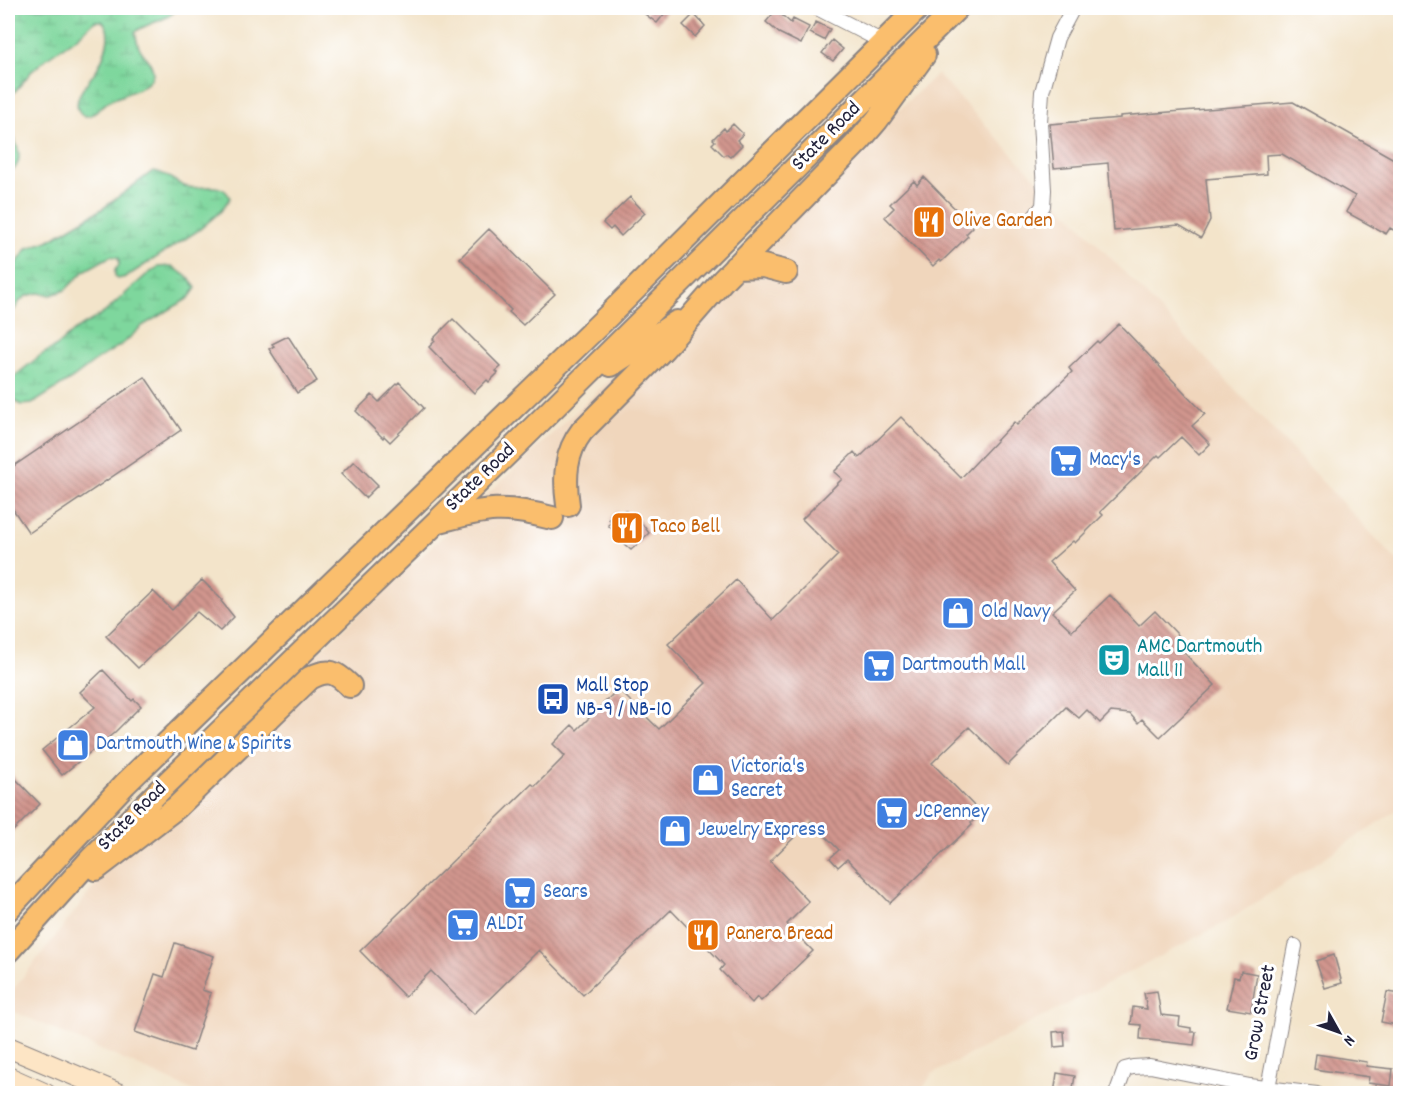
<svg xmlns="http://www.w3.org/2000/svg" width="1408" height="1101" font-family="Dekko,sans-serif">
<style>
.built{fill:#f0d6bc}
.wetland{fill:url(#wetland-marsh);stroke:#507c6c;stroke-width:1.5}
.building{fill:url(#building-back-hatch)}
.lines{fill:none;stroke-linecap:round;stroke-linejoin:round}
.street-casing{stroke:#8a8382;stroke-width:16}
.secondary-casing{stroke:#8a8382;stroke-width:22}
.primary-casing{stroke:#8a8382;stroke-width:26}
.street{stroke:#fff;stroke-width:14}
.secondary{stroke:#fde5c5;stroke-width:20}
.primary{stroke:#fabe6d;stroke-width:22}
.labels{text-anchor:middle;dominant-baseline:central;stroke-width:6;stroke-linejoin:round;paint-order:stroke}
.street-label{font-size:21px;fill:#22223b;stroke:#fff}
.food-label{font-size:21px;fill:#c56008;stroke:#fff;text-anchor:start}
.shop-label{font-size:21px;fill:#366cbe;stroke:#fff;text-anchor:start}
.culture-label{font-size:21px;fill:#0d838f;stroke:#fff;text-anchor:start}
.transit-label{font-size:21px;fill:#164399;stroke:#fff;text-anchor:start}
</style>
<defs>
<pattern id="wetland-marsh" width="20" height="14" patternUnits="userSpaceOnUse" patternTransform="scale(1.5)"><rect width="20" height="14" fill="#7ed79d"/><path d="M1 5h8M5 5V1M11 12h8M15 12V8" fill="none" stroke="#6db888"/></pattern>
<pattern id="building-back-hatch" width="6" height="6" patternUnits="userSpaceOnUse" patternTransform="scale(1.5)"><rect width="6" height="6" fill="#d2968e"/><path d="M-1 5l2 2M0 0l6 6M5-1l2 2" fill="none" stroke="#aa7a75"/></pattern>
</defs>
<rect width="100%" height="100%" fill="#fff"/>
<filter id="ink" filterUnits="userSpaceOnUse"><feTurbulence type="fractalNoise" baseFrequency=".0167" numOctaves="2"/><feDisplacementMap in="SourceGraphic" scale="12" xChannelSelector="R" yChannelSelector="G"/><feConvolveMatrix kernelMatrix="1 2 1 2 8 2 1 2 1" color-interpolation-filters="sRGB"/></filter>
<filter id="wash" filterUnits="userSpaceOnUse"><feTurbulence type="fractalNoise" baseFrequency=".008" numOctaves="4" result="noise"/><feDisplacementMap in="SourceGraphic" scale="24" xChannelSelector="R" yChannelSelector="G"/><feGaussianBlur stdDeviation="1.35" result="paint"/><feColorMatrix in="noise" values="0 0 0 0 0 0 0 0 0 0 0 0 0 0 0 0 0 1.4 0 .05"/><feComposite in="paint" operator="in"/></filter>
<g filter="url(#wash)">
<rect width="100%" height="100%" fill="#f3e4ca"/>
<path class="built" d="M 937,74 L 1400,564 L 1400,808 L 1226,922 L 932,1074 L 920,1093 L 199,1093 L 8,1009 L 8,996 L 170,791 Z"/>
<path class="wetland" d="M 8,8 L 178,8 C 168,21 148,22 135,32 C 136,36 137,41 138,45 C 142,55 153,62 153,73 C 153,88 120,95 109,101 C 101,106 95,116 86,116 C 82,116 80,114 79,111 C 71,97 92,79 98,67 C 105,55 114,31 102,21 L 95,21 L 77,37 L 47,58 L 31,72 L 8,100 Z
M 8,127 C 15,140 25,157 14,169 L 8,170 Z
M 153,171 C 167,172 174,183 187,187 C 202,191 222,179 230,198 L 221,211 L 199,230 L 126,277 L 118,279 L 115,276 L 115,270 L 119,265 L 119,258 L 111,256 L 84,271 L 65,290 L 51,295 L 38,293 L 26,296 L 20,301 L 8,319 L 8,268 L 16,264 L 28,248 L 48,241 L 102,209 Z
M 172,266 L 190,279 L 196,288 L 189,298 L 142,326 L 124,343 L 98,359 L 73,378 L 32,404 L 21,405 L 10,396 L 8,385 L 11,379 L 41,355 L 57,346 L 75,330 L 104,313 L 145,276 L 158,267 Z"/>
<g id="blocks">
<path class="building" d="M 650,8 L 669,8 L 657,23 L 645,14 Z
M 776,10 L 791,23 L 793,19 L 809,27 L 801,44 L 779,33 L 766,22 Z
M 694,14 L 705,26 L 695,37 L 683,25 Z
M 816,22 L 830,29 L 824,40 L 810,33 Z
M 832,40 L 843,49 L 833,61 L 822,53 Z
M 1293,102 L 1401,163 L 1401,234 L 1390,228 L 1386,234 L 1346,212 L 1355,196 L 1282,154 L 1266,155 L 1267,174 L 1206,179 L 1210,220 L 1201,238 L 1179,225 L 1114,231 L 1108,163 L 1054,168 L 1050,124 L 1120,118 L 1120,116 Z
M 733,124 L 743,134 L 737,140 L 742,145 L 730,157 L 726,154 L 724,156 L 712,144 L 715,141 L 713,139 L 724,128 L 726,131 Z
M 924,177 L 973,227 L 966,234 L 968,236 L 941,262 L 939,260 L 933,266 L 885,217 L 894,208 L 890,204 L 914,181 L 917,185 Z
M 630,197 L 645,213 L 621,236 L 613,227 L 610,230 L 603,223 Z
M 489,229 L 555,294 L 523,325 L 509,312 L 511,310 L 460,258 Z
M 453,319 L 501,367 L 496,371 L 498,373 L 489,382 L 487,380 L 474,393 L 429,347 L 435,341 L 433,339 Z
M 1119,324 L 1205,414 L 1192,426 L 1210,444 L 1199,455 L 1181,437 L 1160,457 L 1158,455 L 1100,512 L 1103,515 L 1075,543 L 1073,541 L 1049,562 L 1075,591 L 1052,612 L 1072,631 L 1110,595 L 1139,626 L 1155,611 L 1179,636 L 1174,642 L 1215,685 L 1160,737 L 1142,719 L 1138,723 L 1130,714 L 1111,712 L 1100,723 L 1087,710 L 1079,718 L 1066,707 L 1008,765 L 969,727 L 932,763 L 981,813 L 971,823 L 972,825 L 890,903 L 847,859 L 838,867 L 830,858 L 839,850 L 811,821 L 770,861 L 809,902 L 787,924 L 813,951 L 761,1001 L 757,997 L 752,1003 L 720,970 L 724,965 L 671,910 L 583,995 L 539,950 L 474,1014 L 431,971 L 405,997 L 360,951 L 532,784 L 535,786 L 565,756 L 553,744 L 572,725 L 577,730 L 618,689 L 659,729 L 706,683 L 668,644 L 736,580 L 773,620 L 838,555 L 802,519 L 842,479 L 834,472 L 854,452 L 859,458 L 901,417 L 961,478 L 1014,422 L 1017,425 L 1072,372 L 1069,368 L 1097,341 L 1099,343 Z
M 288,336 L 317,381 L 297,393 L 269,349 L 274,346 L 272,344 Z
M 145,377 L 181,430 L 29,533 L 8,502 L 8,470 Z
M 399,382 L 424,408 L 390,442 L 384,436 L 383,438 L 356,411 L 372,395 L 379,402 Z
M 354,461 L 378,485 L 365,498 L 341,474 Z
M 625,510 L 630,516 L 633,512 L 649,533 L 631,550 L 615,536 L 617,534 L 608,525 L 612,522 L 609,519 L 617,511 L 620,515 Z
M 202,580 L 222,600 L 221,601 L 234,617 L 220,631 L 197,612 L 138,668 L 106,636 L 153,591 L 172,610 Z
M 103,670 L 132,701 L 134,699 L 141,706 L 114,733 L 62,775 L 42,750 L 95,707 L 80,692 Z
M 8,771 L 40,804 L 8,836 Z
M 175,943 L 214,956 L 202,990 L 211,993 L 192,1051 L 135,1032 L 155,974 L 164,977 Z
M 1334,955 L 1342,983 L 1325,988 L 1316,961 Z
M 1241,971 L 1257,974 L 1251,1012 L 1227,1008 L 1234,977 L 1239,978 Z
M 1157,991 L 1161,1015 L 1180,1017 L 1179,1026 L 1191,1028 L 1191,1032 L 1196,1032 L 1194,1045 L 1140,1039 L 1141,1025 L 1131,1024 L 1133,1007 L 1147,1009 L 1144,993 Z
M 1387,992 L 1401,994 L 1397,1025 L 1381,1022 Z
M 1064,1031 L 1065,1046 L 1054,1047 L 1053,1032 Z
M 1316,1054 L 1367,1062 L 1366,1066 L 1393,1069 L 1391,1086 L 1368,1083 L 1369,1077 L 1314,1069 Z
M 1057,1073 L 1075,1076 L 1072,1094 L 1054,1094 Z"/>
</g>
</g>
<g filter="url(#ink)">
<use href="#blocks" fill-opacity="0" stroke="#8a8382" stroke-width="1.5"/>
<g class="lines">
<defs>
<path id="street" d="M 817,8 L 883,42
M 1033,219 L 1043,206 L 1044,190 L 1040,122 L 1042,92 L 1057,38 L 1073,8
M 1268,1088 L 1295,946
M 1116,1094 L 1125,1069 L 1133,1067 L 1150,1066 L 1250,1086 L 1317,1094"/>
<path id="secondary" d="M 8,1047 L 119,1094
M 8,1077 L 46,1094"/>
<path id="primary" d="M 735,267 L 763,266 L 786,272
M 611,365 L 677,322
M 568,505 C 564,478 565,453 582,431 L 664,348 L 723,280 L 859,141 L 877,120 L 924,55
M 440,521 C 488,508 503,505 552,518
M 96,869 L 177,807 L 310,678 C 329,668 336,672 350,686
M 8,909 L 125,784 L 609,315 L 918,8
M 8,951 L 91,859 L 162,788 L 514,447 L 957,8"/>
</defs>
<use href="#street" class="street-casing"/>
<use href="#secondary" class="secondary-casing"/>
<use href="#primary" class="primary-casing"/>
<use href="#street" class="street"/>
<use href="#secondary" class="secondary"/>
<use href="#primary" class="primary"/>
</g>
</g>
<defs>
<symbol id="restaurant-square" viewBox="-11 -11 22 22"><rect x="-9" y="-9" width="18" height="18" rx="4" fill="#e8710a" stroke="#fff"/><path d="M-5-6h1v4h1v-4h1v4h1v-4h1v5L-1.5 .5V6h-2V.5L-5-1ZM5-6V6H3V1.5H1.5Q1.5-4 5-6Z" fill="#fff"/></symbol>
<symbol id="supermarket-square" viewBox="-11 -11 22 22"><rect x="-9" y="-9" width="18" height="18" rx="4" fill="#3f7fe0" stroke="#fff"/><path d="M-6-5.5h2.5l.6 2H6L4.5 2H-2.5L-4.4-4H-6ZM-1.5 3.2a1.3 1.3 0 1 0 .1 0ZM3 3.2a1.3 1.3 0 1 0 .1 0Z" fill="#fff"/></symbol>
<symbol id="shop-square" viewBox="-11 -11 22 22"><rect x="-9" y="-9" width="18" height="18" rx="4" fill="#3f7fe0" stroke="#fff"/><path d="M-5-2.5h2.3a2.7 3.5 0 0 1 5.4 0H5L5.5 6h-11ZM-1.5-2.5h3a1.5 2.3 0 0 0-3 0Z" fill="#fff"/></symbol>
<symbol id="theatre-square" viewBox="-11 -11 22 22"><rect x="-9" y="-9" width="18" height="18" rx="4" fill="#0f9aa8" stroke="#fff"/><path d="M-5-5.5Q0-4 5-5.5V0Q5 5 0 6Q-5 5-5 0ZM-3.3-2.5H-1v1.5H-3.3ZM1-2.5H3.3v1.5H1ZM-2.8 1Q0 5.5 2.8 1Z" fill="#fff"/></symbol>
<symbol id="bus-square" viewBox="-11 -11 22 22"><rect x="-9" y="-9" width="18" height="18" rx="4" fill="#1a4fb4" stroke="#fff"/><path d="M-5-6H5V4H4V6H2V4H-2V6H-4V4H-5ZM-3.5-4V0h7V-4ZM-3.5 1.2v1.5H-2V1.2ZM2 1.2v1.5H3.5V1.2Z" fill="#fff"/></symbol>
</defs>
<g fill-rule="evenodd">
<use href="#restaurant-square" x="910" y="203" width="38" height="38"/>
<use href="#supermarket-square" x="1047" y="442" width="38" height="38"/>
<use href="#restaurant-square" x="608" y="509" width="38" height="38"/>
<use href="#shop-square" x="939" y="594" width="38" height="38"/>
<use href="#theatre-square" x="1095" y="641" width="38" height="38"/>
<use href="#supermarket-square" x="860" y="647" width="38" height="38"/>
<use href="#bus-square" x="534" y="680" width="38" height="38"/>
<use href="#shop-square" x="54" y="726" width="38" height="38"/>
<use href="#shop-square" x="689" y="761" width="38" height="38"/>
<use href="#supermarket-square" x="873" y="794" width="38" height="38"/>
<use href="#shop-square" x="656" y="812" width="38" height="38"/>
<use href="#supermarket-square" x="501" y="874" width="38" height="38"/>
<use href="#supermarket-square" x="444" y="906" width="38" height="38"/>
<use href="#restaurant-square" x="684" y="916" width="38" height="38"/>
</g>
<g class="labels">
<g class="street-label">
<text transform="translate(827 137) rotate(-45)">State Road</text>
<text transform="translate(481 478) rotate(-44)">State Road</text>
<text transform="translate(133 817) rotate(-45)">State Road</text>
<text transform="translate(1261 1013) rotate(-79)">Grow Street</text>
</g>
<g class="food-label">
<text x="952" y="222">Olive Garden</text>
<text x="650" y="528">Taco Bell</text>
<text x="726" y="935">Panera Bread</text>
</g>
<g class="shop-label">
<text x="1089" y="461">Macy's</text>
<text x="981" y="613">Old Navy</text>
<text x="902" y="666">Dartmouth Mall</text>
<text x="96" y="745">Dartmouth Wine &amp; Spirits</text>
<text x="731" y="768">Victoria's<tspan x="731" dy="24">Secret</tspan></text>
<text x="915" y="813">JCPenney</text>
<text x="698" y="831">Jewelry Express</text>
<text x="543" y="893">Sears</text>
<text x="486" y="925">ALDI</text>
</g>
<g class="culture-label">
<text x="1137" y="648">AMC Dartmouth<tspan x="1137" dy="24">Mall 11</tspan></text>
</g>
<g class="transit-label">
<text x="576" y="687">Mall Stop<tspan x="576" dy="24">NB-9 / NB-10</tspan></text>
</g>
</g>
<rect width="1408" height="1101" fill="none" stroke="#fff" stroke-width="30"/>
<g transform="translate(1339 1032) rotate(130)" stroke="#ffffff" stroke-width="4.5" paint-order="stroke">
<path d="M0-4.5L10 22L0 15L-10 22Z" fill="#22223b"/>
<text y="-9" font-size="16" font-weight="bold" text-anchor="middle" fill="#22223b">N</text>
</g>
</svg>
